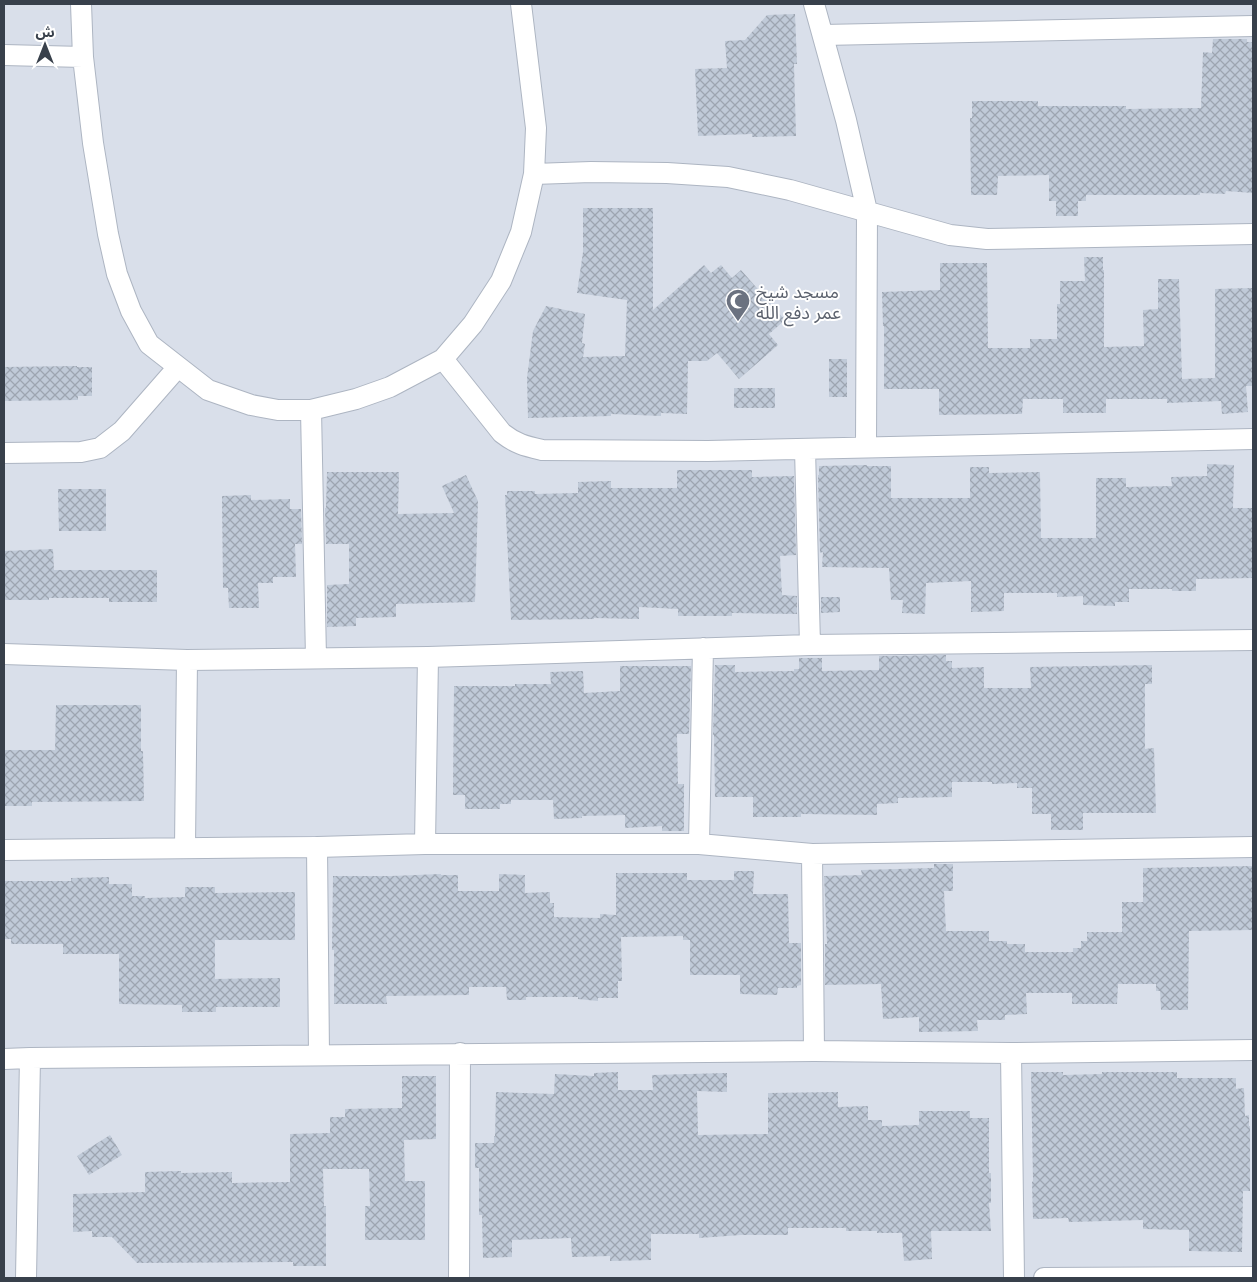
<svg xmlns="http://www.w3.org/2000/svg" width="1257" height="1282" font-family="'Space Grotesk','Noto Sans Arabic',sans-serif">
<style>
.residential{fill:#d9dfea}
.building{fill:url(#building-cross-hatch)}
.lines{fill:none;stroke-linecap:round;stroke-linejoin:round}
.minor-casing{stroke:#adb5c2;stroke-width:22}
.minor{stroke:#fff;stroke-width:20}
.labels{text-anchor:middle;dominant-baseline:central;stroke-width:4;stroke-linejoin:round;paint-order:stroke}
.worship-label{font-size:18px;fill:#5b616d;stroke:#fff;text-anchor:start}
</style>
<defs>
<pattern id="building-cross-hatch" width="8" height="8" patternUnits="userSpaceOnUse" patternTransform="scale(1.25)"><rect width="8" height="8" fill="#c0cad8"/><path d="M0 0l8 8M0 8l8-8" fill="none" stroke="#9da5b1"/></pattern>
</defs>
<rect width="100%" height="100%" fill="#ebeff6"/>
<path class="residential" d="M 4,4 L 1253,4 L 1253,1278 L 4,1278 Z"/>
<path class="building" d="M 795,14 L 797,64 L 794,64 L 796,136 L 752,137 L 752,134 L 698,136 L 695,69 L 727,68 L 725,41 L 745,40 L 767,15 Z
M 1213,39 L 1247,39 L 1247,42 L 1253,42 L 1253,193 L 1226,191 L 1225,194 L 1200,193 L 1200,195 L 1086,195 L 1086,201 L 1078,201 L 1078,216 L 1056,216 L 1056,201 L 1049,201 L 1049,175 L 998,176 L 997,195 L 971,195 L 970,118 L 972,118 L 972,101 L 1038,101 L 1038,106 L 1126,106 L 1126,109 L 1201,108 L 1203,52 L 1212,53 Z
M 583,208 L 653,208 L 653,310 L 704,265 L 711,273 L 721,265 L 732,278 L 741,270 L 785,320 L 769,334 L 778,345 L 739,379 L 717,353 L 707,361 L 688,361 L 687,414 L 661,413 L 661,416 L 611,414 L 611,416 L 528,418 L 527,378 L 533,331 L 546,306 L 585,314 L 582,343 L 585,344 L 583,357 L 625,356 L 627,300 L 577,293 L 583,252 Z
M 1084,257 L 1103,257 L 1103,270 L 1104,270 L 1104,347 L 1144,346 L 1143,310 L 1158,309 L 1158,279 L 1179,279 L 1182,379 L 1215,378 L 1215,289 L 1253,288 L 1253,386 L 1246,386 L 1248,412 L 1222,414 L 1221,401 L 1167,403 L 1167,399 L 1106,399 L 1106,413 L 1063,413 L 1063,399 L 1023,399 L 1022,414 L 939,415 L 939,389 L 884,389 L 884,326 L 883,326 L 882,292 L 940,290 L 940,263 L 987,263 L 988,348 L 1030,348 L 1030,339 L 1057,339 L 1057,304 L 1060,304 L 1060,281 L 1085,281 Z
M 829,359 L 847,359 L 847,397 L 829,397 Z
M 77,366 L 77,367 L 92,367 L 92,396 L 78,396 L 78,400 L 4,401 L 4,367 Z
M 734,388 L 775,388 L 775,408 L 734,408 Z
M 1207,464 L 1234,465 L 1233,508 L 1253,508 L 1253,578 L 1196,579 L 1196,591 L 1172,591 L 1172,589 L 1129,589 L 1129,602 L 1115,602 L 1115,606 L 1083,605 L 1083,596 L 1057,597 L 1057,593 L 1004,593 L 1004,611 L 971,612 L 971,581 L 926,583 L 925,614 L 902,613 L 903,600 L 891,600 L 889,568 L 822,567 L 823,552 L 820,553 L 818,475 L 819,475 L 819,466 L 867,465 L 867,466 L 891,466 L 891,498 L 970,498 L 970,467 L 989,467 L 989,473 L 1040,472 L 1041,538 L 1096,538 L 1096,478 L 1126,478 L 1126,487 L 1172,486 L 1171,477 L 1207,476 Z
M 677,470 L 752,470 L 752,477 L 794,476 L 796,555 L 780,556 L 782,595 L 797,596 L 797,614 L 732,613 L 732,616 L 678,616 L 678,609 L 639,607 L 639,619 L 594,618 L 594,619 L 511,620 L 505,495 L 507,495 L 507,491 L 535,491 L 535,494 L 578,493 L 578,482 L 611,481 L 611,488 L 677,488 Z
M 327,472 L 399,472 L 398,514 L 454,513 L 442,486 L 466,475 L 478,501 L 475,602 L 396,604 L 396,617 L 356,618 L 356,626 L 327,627 L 327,585 L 349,584 L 349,544 L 326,544 L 325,508 L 326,508 Z
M 58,489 L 106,489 L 106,531 L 59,531 Z
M 251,495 L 251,500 L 290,499 L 290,509 L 301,509 L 302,544 L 295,544 L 296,577 L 273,577 L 273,583 L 258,583 L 259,608 L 229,608 L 228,588 L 223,588 L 222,496 Z
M 53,549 L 54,570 L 157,570 L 157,602 L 109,602 L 109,598 L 49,598 L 49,600 L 4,600 L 4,551 Z
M 821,597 L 840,597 L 840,612 L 821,613 Z
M 946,655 L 946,661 L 952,661 L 952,668 L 984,667 L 984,688 L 1031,688 L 1030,667 L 1152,665 L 1152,684 L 1145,684 L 1145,749 L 1154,748 L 1156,813 L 1083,813 L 1083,830 L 1051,830 L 1051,814 L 1032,814 L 1032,788 L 1017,788 L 1017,783 L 992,784 L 992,782 L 952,782 L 952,797 L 898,798 L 898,803 L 877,804 L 877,815 L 801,814 L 801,817 L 753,817 L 753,797 L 715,797 L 714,735 L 713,735 L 715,665 L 735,665 L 735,672 L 794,671 L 794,669 L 799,669 L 799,658 L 822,658 L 822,671 L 879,670 L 879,656 Z
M 620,666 L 691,666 L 689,734 L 677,734 L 678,784 L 684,784 L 684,831 L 662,831 L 662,826 L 625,828 L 625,815 L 582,816 L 582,818 L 554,819 L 553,800 L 511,800 L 511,804 L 500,804 L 500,809 L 465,809 L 465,795 L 453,795 L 454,686 L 515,686 L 515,684 L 551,684 L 550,672 L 583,671 L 584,693 L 620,691 Z
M 56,705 L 141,705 L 141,751 L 143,751 L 144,801 L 32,802 L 32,806 L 5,806 L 5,750 L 55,750 Z
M 934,864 L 953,864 L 953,891 L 944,891 L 946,931 L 989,931 L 989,941 L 1007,941 L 1007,944 L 1025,944 L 1025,952 L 1073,952 L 1073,948 L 1081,948 L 1081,941 L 1087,941 L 1087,932 L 1122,932 L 1122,902 L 1143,902 L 1143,868 L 1253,866 L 1253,930 L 1189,931 L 1188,1010 L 1161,1010 L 1160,991 L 1156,991 L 1156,984 L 1118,984 L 1117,1004 L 1072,1004 L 1072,993 L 1026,993 L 1027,1014 L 1005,1015 L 1005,1020 L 977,1020 L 978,1031 L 919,1032 L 919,1017 L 883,1019 L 881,984 L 825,985 L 825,944 L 827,944 L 824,876 L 862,875 L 861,870 L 934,868 Z
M 734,871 L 754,871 L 753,894 L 788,894 L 789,943 L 801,943 L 801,985 L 797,986 L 797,988 L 778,988 L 777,995 L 740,994 L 740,975 L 690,975 L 690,940 L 683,940 L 683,936 L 621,937 L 622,981 L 618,981 L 618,998 L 598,998 L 598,1001 L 578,999 L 578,997 L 526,997 L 526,1000 L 507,1000 L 506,987 L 469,987 L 469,995 L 386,996 L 387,1004 L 334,1004 L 334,950 L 332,950 L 333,876 L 391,876 L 441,874 L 441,875 L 458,875 L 458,891 L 499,891 L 499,874 L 525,875 L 525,893 L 550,892 L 550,903 L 554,903 L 554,917 L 600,918 L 600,914 L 616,915 L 616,873 L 687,873 L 687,880 L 734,880 Z
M 109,877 L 109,884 L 132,884 L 132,896 L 145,896 L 145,898 L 185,897 L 185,887 L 215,887 L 215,893 L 295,892 L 295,940 L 215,940 L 215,979 L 280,978 L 280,1007 L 216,1007 L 216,1012 L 182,1012 L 182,1005 L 119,1004 L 119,954 L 63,954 L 63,944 L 11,944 L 11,939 L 4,939 L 4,881 L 71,881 L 71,878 Z
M 618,1072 L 618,1090 L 653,1090 L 652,1075 L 727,1073 L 727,1092 L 697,1091 L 698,1135 L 768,1134 L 768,1093 L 838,1092 L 838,1107 L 868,1106 L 868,1120 L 882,1120 L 882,1126 L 919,1125 L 919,1111 L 970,1111 L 970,1118 L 989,1118 L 989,1173 L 991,1173 L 991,1203 L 989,1203 L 991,1231 L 931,1231 L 932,1259 L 904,1261 L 902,1233 L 877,1233 L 877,1231 L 846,1231 L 846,1228 L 788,1228 L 788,1235 L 741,1235 L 699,1238 L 699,1234 L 651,1234 L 651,1260 L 610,1261 L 610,1256 L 572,1257 L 571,1238 L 512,1240 L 512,1257 L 483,1258 L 482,1215 L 479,1215 L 479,1168 L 475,1168 L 475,1143 L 494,1143 L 494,1136 L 495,1136 L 496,1092 L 554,1094 L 555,1074 L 594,1076 L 594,1073 Z
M 1031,1072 L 1063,1072 L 1063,1075 L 1102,1074 L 1102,1072 L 1177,1072 L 1177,1078 L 1236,1078 L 1236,1089 L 1244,1088 L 1245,1116 L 1249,1115 L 1249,1126 L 1250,1126 L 1250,1191 L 1243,1191 L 1242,1252 L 1189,1251 L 1189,1230 L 1143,1229 L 1143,1220 L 1069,1222 L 1068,1218 L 1033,1219 L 1032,1182 L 1033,1181 Z
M 402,1076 L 436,1076 L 436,1139 L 404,1140 L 405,1181 L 425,1181 L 425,1240 L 365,1240 L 365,1206 L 370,1206 L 369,1169 L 323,1169 L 324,1206 L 326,1206 L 326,1266 L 293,1266 L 293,1262 L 137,1263 L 112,1237 L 92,1237 L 92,1231 L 73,1232 L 73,1194 L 145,1192 L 145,1172 L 181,1171 L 181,1173 L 232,1172 L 232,1183 L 290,1182 L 290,1134 L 330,1133 L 330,1117 L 345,1117 L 345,1109 L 402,1108 Z
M 110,1135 L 122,1155 L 89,1175 L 77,1156 Z"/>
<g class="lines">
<defs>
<path id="minor" d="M 81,4 L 83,57 L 93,143 L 108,234 L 117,274 L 131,311 L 149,344 L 208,390 L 251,405 L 278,410 L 311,410 L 356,399 L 390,387 L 443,359 L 473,324 L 501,281 L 521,232 L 534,174 L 591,172 L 667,173 L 728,177 L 790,190 L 950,235 L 987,239 L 1253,234
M 521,4 L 536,128 L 534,174
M 814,4 L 846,120 L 867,211 L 866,447
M 823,35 L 1253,26
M 4,55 L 83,57
M 443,359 L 502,433 C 516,444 525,446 542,450 L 708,451 L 1253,439
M 311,410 L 316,658
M 805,449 L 810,645
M 4,453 L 81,452 L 100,448 L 122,431 L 178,367
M 4,654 L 187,660 L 428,657 L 810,645 L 1253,640
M 425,844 L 428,657
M 699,844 L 703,648
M 185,847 L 187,660
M 317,847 L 319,1055
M 4,850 L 317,847 L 425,844 L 699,844 L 812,854 L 1253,847
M 812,854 L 814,1051
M 1011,1053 L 1014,1278
M 4,1059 L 30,1058
M 26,1278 L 30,1058 L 814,1051 L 1011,1053 L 1253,1050
M 459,1278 L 460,1053
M 1044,1278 L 1253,1277"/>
</defs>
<use href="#minor" class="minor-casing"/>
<use href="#minor" class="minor"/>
</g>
<defs>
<symbol id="mosque-pin" viewBox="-11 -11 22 30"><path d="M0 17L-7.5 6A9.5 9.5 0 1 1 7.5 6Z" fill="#6b7280" stroke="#fff"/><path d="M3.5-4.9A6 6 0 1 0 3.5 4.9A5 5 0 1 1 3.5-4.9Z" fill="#fff"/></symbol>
</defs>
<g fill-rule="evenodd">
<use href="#mosque-pin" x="724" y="287" width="28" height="38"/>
</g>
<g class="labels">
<g class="worship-label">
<text x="756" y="291">مسجد شيخ<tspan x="756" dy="21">عمر دفع الله</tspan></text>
</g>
</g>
<rect width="1257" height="1282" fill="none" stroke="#38404b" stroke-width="10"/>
<g transform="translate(45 45)" stroke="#ffffff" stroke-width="4" paint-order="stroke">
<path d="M0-4L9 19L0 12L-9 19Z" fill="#38404b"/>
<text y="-8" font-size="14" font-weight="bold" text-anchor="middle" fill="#38404b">ش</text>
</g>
</svg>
